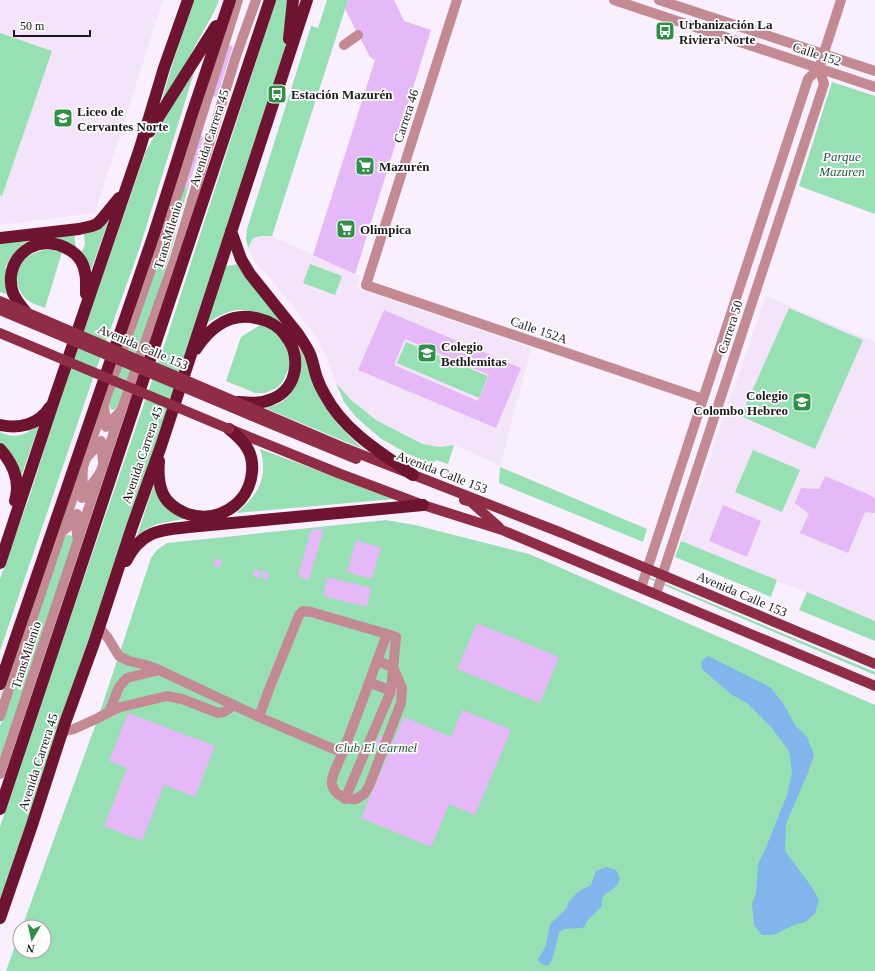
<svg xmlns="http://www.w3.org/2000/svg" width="875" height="971" font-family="'Times New Roman',serif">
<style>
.built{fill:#f3e4fa}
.green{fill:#96e0b4}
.water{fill:#81b5eb}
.building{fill:#e5b9f7;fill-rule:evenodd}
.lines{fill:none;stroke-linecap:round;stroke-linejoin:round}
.minor{stroke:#c38a94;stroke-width:10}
.major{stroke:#8f2d47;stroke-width:10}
.highway{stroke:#6f1430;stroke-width:12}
.major-bridge{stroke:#8f2d47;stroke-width:10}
.labels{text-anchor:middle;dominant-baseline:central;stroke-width:3.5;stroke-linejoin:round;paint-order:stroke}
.poi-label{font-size:13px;font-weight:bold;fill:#1d191f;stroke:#fff;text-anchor:start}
.street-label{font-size:13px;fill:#1d191f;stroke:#fff}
.park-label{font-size:13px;font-style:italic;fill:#21573b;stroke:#fff}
</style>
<rect width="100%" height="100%" fill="#f9effe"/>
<path class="built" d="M 0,0 L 163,0 L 95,213 L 0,225 Z
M 261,236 L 272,236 L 360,276 L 356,288 L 531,348 L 500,467 L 489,460 L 454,445 L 440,447 L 423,444 L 376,420 L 350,399 L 336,383 L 327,358 L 315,335 L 271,279 L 255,262 L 248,248 L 253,238 Z
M 766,296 L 875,342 L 875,621 L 681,541 Z"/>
<path class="green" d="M 194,0 L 219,0 L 214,12 L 158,113 L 174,59 Z
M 276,0 L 289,0 L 285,54 L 195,327 L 0,903 L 0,827 L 36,717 L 167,337 Z
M 327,0 L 348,0 L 272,236 L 261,236 L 253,238 L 248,248 L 246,238 L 247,229 L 311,26 L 318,28 Z
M 0,33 L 52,51 L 2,196 L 0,195 Z
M 194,73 L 139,250 L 92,381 L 0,651 L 0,579 L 31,492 L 60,399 L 146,151 L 168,111 Z
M 832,82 L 875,96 L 875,214 L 799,186 Z
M 182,186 L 188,188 L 172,247 L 152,313 L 116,409 L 112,410 L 110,408 L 109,404 Z
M 109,219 L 91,270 L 88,263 L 81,254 L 85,244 L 84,234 L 102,226 Z
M 74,233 L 76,248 L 51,238 L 30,241 L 23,244 L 11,257 L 6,266 L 6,276 L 7,294 L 0,292 L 0,243 Z
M 44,250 L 53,250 L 62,252 L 45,308 C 40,306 34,304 30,302 C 16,293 12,273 24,260 C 29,254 37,252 44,250 Z
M 238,264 L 286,325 C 273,320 252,308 238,310 C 227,311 217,317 207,323 L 226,266 Z
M 310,264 L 342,276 L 335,295 L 303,283 Z
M 789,308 L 863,340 L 815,449 L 741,416 Z
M 260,325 L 269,328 L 283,340 L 290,359 L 289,368 L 283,381 L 277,388 L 265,393 L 255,393 L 226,381 L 241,337 Z
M 406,342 L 488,376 L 479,398 L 397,363 Z
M 300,348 C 303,354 305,359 308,365 C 312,377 314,389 321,400 C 332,420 347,434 363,449 L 265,408 C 270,406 278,405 283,401 C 300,389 299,367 300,348 Z
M 336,383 L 350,399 L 376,420 L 405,435 L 423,444 L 440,447 L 454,445 L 448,464 L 436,460 L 433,464 L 408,454 L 380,438 L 356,417 L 344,402 Z
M 39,425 L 21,477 L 12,457 L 0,442 L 0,432 C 16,440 26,434 39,425 Z
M 260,449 L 394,499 L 236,513 C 258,496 269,477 260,449 Z
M 753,450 L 800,470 L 782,512 L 735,492 Z
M 500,467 L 647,529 L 643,542 L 499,483 Z
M 154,484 L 188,518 L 157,524 L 146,529 L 137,536 Z
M 386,520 L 415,525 L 529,554 L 875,705 L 875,971 L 6,971 L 20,932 L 20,951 L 44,951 L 44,927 L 22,927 L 98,718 L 151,558 L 157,550 L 167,543 Z
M 66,535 C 71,535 72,535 74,540 L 0,762 L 0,726 L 64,538 Z
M 681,541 L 777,580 L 771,597 L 675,557 Z
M 647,576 L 875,672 L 875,675 L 647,578 Z
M 807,592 L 875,621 L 875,641 L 799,610 Z"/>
<path class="water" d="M 708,656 L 770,687 L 783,703 L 795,725 L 807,737 L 814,755 L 809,770 L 786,824 L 785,851 L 811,886 L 819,900 L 815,914 L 805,922 L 794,925 L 773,935 L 762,935 L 754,925 L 753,914 L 752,904 L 756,894 L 758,864 L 765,850 L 787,795 L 792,772 L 789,751 L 772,728 L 747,703 L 732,695 L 702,669 L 701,662 Z
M 606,867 L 616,870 L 620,878 C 619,880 619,882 618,884 C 611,893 600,892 602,906 L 587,921 L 585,926 L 582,928 L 564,929 L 559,933 L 552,960 L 549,965 C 543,966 541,964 538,960 L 546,945 L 550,924 L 566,909 L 569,901 L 579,891 L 591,885 L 596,871 Z"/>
<path class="building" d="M 348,0 L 394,0 L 404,21 L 431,30 L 355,274 L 313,255 L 375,60 L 370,57 L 345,9 Z
M 228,45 L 233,46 L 217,97 L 211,96 Z
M 199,135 L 204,137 L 188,188 L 182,186 Z
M 384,310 L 521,368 L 496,428 L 358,370 ZM 405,339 L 489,375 L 478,401 L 394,365 Z
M 825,476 L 872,496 L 875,499 L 875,513 L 865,512 L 848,553 L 800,533 L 809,514 L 795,503 L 801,488 L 819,489 Z
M 723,505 L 761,521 L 747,557 L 709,541 Z
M 324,529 L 309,580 L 298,576 L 311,530 Z
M 356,540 L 381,548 L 372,579 L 347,572 Z
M 215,559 L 222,560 L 220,567 L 213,566 Z
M 254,569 L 261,571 L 259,578 L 253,576 Z
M 262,571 L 269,573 L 267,580 L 261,578 Z
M 327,577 L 371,588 L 367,607 L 323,596 Z
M 477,623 L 559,657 L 540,703 L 457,669 Z
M 462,710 L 511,730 L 475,815 L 449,804 L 431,847 L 361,818 L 404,717 L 451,737 Z
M 128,713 L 215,746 L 195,797 L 164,785 L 142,841 L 104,826 L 127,768 L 109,761 Z
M 379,736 L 393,741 L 388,752 L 375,746 Z"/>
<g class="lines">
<path class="minor" d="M 457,0 L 366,285 L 703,399
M 614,0 L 875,87
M 659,0 L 875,71
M 344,45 L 358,35
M 104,407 L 106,421 L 106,427 L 110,422 L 120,412
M 101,441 C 100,449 104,458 103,466 C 101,475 87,489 82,498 C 84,487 81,474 84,463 C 86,455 96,449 101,441 Z
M 63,531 L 71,524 L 77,514 L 76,522 L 77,536
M 641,588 L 808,79 L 819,68 L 841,0
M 656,594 L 824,84 L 819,68
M 99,627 L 108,638 L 119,656 L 129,661 L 146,665 L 159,670 L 259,717 L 343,753
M 377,661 L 393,667 L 402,688 L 401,703 L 369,786 L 364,794 L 356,799 C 347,800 335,796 332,785 C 330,778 339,762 342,754 C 358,714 372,674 387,634
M 369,682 L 391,691
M 109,712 L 121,707 L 167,696 L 182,699 L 218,713 L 224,712 L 234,705
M 0,716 L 105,401 L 179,189 L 238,0
M 259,717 L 268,692 L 299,615 L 303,611 L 311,612 L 387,634 L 396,637 L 391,691 L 345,799
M 62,732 L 74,729 L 98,718 L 109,712 L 119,687 L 127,678 L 159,670
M 0,774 L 122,408 L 175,258 L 196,187 L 236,56 L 256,0"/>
<path class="major" d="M 252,416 L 356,459
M 232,430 L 338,473 L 423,505 L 502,530 L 875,686
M 347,449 L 562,533 L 875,664
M 464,500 L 471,502 L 499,527"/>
<path class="highway" d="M 289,39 L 293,0
M 149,132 L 216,26
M 231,231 L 241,259 L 250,274 L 298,334 C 302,340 306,346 309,352 C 313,360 314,370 317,378 C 319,384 322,390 325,395 C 344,431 381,453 413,475
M 0,238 L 79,229 L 92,226 L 97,224 L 101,220 L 119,198
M 25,311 C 21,306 16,300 13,293 C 3,263 29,236 59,245 C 68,248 76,253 81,261 C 87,271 86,283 86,294
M 196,349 C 211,326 232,311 260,319 C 269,321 279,327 285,335 C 302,355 298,389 272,399 C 261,404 250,403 238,402
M 0,425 C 19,429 39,425 50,407
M 0,449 C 9,459 17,473 17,488 C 17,492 16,497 15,501
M 159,461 C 158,472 158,483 163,494 C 167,503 176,509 185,513 C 216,525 249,505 252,472 C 254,452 244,441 229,429
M 126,561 C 141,531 159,530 189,527 L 423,505
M 0,563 L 53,403 L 140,148 L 164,68 L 188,0
M 0,684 L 154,234 L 191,117 L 230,0
M 0,809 L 270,0
M 0,918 L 32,825 L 65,723 L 94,643 L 132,527 L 161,446 L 307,0"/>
<path class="major-bridge" d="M 0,301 L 347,449
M 0,310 L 252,416
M 0,333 L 229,429"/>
</g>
<defs>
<symbol id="bus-square" viewBox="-11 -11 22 22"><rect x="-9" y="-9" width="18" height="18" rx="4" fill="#2e9146" stroke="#fff"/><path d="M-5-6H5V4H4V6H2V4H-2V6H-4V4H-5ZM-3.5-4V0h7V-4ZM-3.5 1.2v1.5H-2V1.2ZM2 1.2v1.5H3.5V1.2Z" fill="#fff"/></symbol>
<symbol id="school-square" viewBox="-11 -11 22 22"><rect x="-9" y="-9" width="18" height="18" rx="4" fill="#2e9146" stroke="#fff"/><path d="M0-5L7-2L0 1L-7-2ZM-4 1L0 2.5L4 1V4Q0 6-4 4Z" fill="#fff"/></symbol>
<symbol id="supermarket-square" viewBox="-11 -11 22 22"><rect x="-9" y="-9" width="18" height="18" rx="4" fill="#2e9146" stroke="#fff"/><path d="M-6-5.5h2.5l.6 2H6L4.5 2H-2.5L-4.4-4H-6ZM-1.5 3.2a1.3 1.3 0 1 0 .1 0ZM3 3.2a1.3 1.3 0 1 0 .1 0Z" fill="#fff"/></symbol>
</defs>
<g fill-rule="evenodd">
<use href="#bus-square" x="654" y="20" width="22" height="22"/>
<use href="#bus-square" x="266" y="83" width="22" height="22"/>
<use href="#school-square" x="52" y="107" width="22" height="22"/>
<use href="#supermarket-square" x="354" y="155" width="22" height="22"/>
<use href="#supermarket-square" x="335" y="218" width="22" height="22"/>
<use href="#school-square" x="416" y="342" width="22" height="22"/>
<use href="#school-square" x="791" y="391" width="22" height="22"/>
</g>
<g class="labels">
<g class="poi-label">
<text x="679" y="24">Urbanización La<tspan x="679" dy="15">Riviera Norte</tspan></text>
<text x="291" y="94">Estación Mazurén</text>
<text x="77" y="111">Liceo de<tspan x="77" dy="15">Cervantes Norte</tspan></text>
<text x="379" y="166">Mazurén</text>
<text x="360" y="229">Olimpica</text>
<text x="441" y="346">Colegio<tspan x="441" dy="15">Bethlemitas</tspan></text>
<text x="788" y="395" text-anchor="end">Colegio<tspan x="788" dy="15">Colombo Hebreo</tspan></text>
</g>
<g class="street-label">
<text transform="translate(817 54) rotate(18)">Calle 152</text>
<text transform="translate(406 116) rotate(-72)">Carrera 46</text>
<text transform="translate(209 138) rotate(-72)">Avenida Carrera 45</text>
<text transform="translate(168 235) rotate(-73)">TransMilenio</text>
<text transform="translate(730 327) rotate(-72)">Carrera 50</text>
<text transform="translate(539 330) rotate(19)">Calle 152A</text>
<text transform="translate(143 347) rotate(23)">Avenida Calle 153</text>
<text transform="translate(142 455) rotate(-71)">Avenida Carrera 45</text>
<text transform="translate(442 472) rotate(21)">Avenida Calle 153</text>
<text transform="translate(742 594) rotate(23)">Avenida Calle 153</text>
<text transform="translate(26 655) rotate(-72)">TransMilenio</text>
<text transform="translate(38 762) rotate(-72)">Avenida Carrera 45</text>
</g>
<g class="park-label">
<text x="842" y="156">Parque<tspan x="842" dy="15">Mazuren</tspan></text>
<text x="376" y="747">Club El Carmel</text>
</g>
</g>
<g transform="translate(32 939) rotate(189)"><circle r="19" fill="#ffffff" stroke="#a5a3a5"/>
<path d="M0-3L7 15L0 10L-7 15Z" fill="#2e9146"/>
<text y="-6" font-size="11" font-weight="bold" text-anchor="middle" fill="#1d191f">N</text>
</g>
<path d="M14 30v6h76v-6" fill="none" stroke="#1d191f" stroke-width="2"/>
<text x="20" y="30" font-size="12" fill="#1d191f" stroke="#ffffff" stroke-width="3" paint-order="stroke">50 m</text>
</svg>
